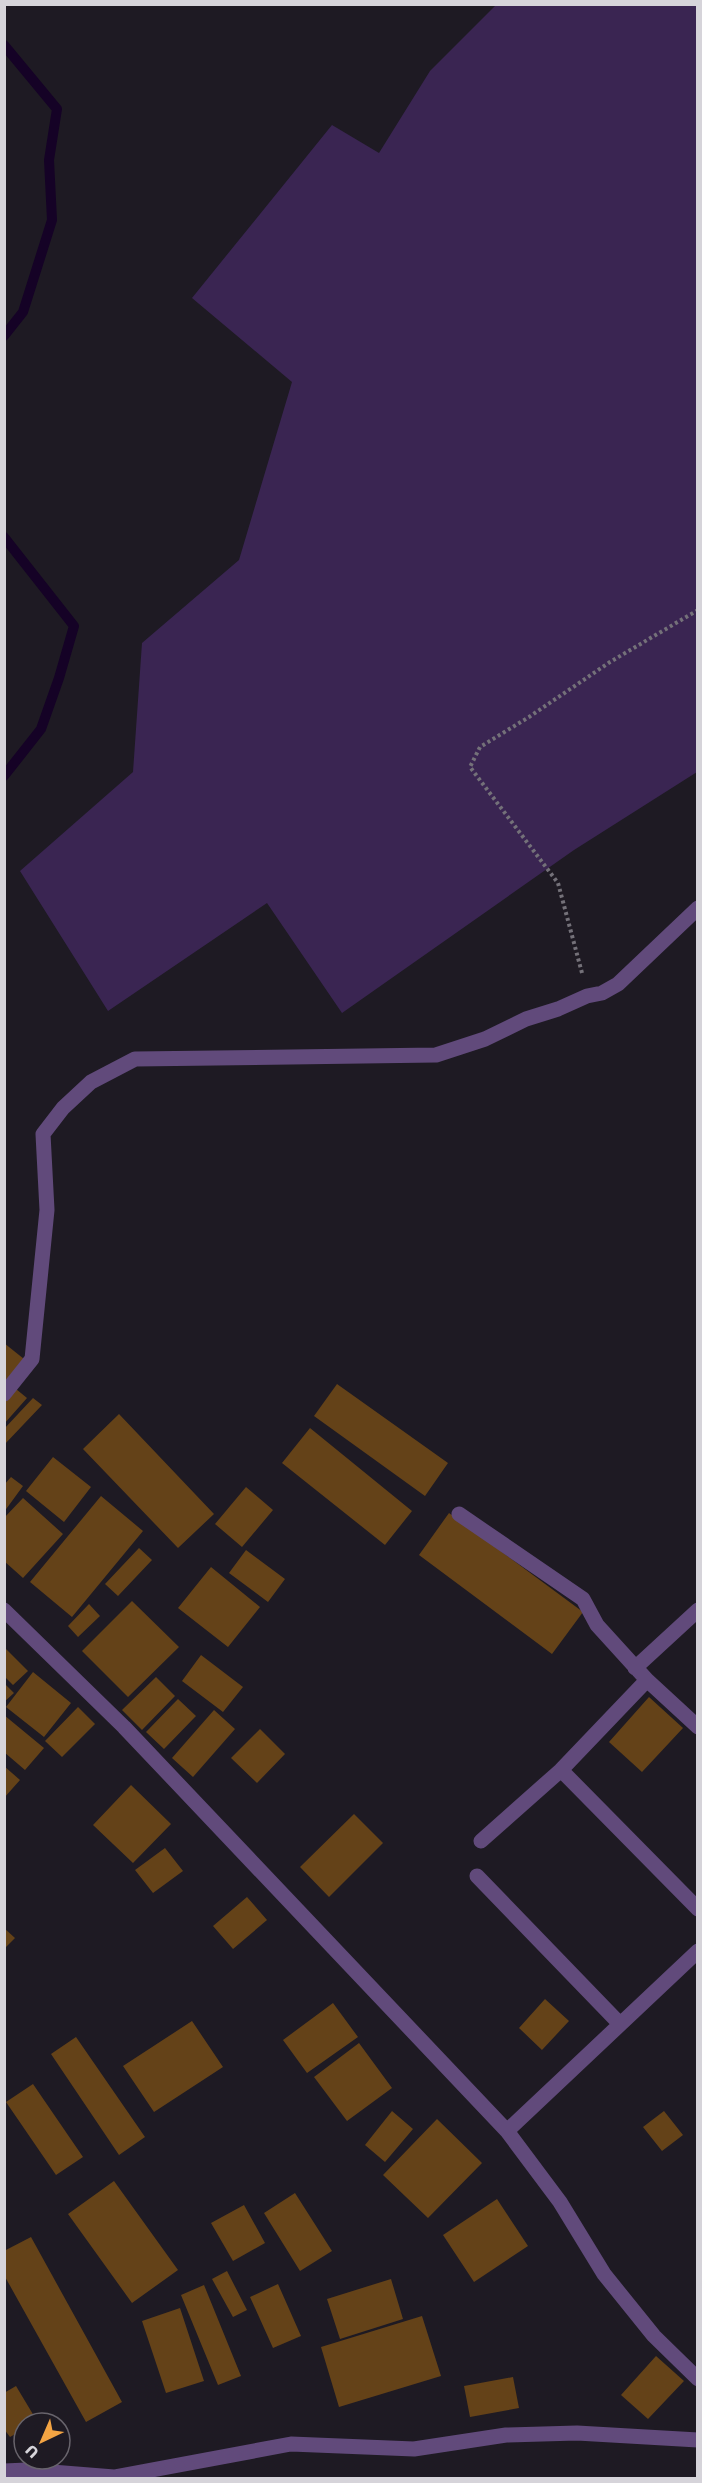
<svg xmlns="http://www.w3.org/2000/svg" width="702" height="2483" font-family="'Work Sans',sans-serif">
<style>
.green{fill:#3a2552}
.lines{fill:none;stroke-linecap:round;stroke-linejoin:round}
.stream{stroke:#150226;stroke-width:10}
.building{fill:#644218}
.path{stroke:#747179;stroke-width:4;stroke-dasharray:3 3;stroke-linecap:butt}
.minor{stroke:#614a7b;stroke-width:15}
</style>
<rect width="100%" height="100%" fill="#1e1a23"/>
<path class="green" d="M 496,5 L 697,5 L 697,772 L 574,850 L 342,1013 L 267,903 L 108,1011 L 20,871 L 133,772 L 142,643 L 239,560 L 292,382 L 192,298 L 332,125 L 379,153 L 430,71 Z"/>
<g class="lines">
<path class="stream" d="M 4,45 L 57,109 L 49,160 L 52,220 L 23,312 L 4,336
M 4,537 L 74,626 L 59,678 L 41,729 L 4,776"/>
</g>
<path class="building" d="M 4,1343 L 24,1359 L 4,1384 Z
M 337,1384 L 448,1463 L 425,1496 L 314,1416 Z
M 16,1389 L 27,1398 L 4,1424 L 4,1402 Z
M 33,1398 L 42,1405 L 4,1445 L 4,1429 Z
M 119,1414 L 214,1514 L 178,1548 L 83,1449 Z
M 310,1428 L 412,1511 L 385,1545 L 282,1463 Z
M 53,1457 L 91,1487 L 64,1522 L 26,1491 Z
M 11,1477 L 23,1486 L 4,1512 L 4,1485 Z
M 246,1487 L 273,1510 L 242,1547 L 215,1524 Z
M 101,1496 L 143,1531 L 72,1617 L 30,1582 Z
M 23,1498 L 63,1534 L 23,1578 L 4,1561 L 4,1518 Z
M 449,1513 L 583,1612 L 552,1654 L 419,1555 Z
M 139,1548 L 152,1560 L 118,1596 L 105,1584 Z
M 246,1550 L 285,1579 L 268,1602 L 229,1573 Z
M 211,1567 L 260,1607 L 228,1647 L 178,1608 Z
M 132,1601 L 179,1647 L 128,1697 L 82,1651 Z
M 89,1604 L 100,1616 L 78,1637 L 68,1626 Z
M 4,1647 L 28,1671 L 13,1685 L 4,1676 Z
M 201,1655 L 243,1687 L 223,1712 L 182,1681 Z
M 33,1672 L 71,1703 L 44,1737 L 6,1707 Z
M 156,1677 L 175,1696 L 142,1730 L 122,1710 Z
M 4,1683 L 14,1693 L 4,1702 Z
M 649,1697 L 683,1728 L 642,1772 L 609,1742 Z
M 178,1699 L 196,1716 L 164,1749 L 146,1732 Z
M 78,1707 L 95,1724 L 62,1757 L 45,1741 Z
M 214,1710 L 235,1729 L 193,1777 L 172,1758 Z
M 4,1715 L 44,1748 L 25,1770 L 4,1752 Z
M 260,1729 L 285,1754 L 257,1783 L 231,1758 Z
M 4,1766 L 20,1780 L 4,1798 Z
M 131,1785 L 171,1824 L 133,1863 L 93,1825 Z
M 354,1814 L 383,1843 L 329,1897 L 300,1867 Z
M 165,1848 L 183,1871 L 153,1893 L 135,1870 Z
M 247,1897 L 267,1920 L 233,1949 L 213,1926 Z
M 4,1928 L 15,1938 L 4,1949 Z
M 545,1999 L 569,2021 L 542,2050 L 519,2028 Z
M 333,2003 L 358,2037 L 307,2073 L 283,2040 Z
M 192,2021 L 223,2067 L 154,2112 L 123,2066 Z
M 76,2037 L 145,2137 L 119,2155 L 51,2054 Z
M 359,2043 L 392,2088 L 347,2121 L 314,2077 Z
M 33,2084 L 83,2157 L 56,2175 L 6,2102 Z
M 392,2111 L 413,2129 L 385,2162 L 365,2145 Z
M 664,2111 L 683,2135 L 662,2151 L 643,2127 Z
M 437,2119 L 482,2163 L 428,2218 L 383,2175 Z
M 114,2181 L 178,2270 L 132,2303 L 68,2214 Z
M 295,2193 L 332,2251 L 300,2271 L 264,2213 Z
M 497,2199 L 528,2246 L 474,2282 L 443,2235 Z
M 244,2205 L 265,2243 L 233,2261 L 211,2223 Z
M 31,2237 L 122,2402 L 86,2422 L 4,2275 L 4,2251 Z
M 227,2271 L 247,2310 L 233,2317 L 212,2279 Z
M 391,2279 L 403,2319 L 340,2339 L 327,2299 Z
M 278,2284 L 301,2336 L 273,2348 L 250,2297 Z
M 204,2285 L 241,2376 L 218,2385 L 181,2295 Z
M 180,2308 L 204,2381 L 166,2393 L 142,2321 Z
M 422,2316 L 441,2376 L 339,2407 L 321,2347 Z
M 656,2356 L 684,2381 L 648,2419 L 621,2395 Z
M 513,2377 L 519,2408 L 470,2417 L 464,2386 Z
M 16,2386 L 37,2421 L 24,2423 L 24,2429 L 10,2437 L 4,2429 L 4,2393 Z"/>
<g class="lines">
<path class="path" d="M 582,973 L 558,883 L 470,767 L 480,747 L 529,717 L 610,662 L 698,610"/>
<path class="minor" d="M 4,1394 L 32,1359 L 47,1210 L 43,1134 L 63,1108 L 91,1082 L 135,1059 L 436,1055 L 485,1039 L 526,1019 L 558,1009 L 587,996 L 602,993 L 618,984 L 698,908
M 459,1514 L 583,1599 L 597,1625 L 647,1680
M 4,1610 L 124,1727 L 507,2131 L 560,2202 L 604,2274 L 654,2336 L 698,2379
M 635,1668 L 698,1610
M 561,1770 L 647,1680 L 698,1727
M 481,1841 L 561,1770 L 698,1909
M 477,1876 L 619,2023
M 507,2131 L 698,1951
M 4,2471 L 27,2470 L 114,2477 L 291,2444 L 414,2449 L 506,2435 L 577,2433 L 698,2440"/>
</g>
<rect width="702" height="2483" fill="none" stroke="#d6d4da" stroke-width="12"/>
<g transform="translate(42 2441) rotate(224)"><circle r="28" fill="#1e1a23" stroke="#68646c" stroke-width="1.5"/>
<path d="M0-4.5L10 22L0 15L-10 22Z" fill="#f3a443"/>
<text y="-9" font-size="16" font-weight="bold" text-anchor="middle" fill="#d6d4da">U</text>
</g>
</svg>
